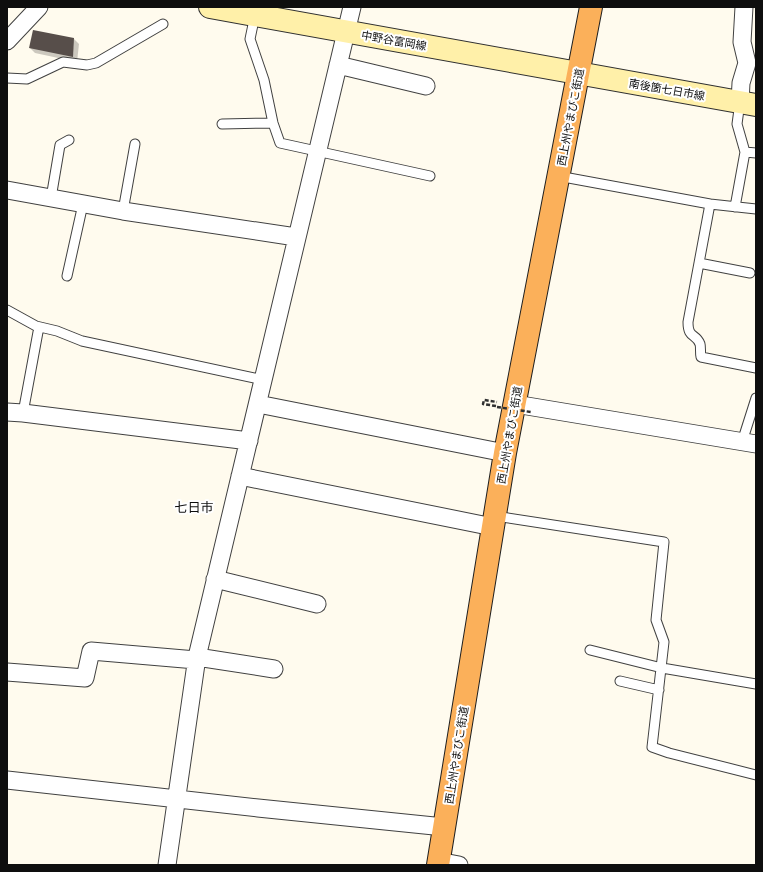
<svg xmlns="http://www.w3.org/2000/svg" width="763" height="872" font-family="'Noto Serif','Noto Sans JP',serif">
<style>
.shadow{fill:#0003}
.building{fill:#574e4a}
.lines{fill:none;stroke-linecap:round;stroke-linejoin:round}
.service-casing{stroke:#414141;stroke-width:11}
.minor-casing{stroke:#414141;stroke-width:19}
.secondary-casing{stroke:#303030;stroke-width:24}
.trunk-casing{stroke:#1f1f1f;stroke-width:24}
.path{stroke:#303030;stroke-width:2.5;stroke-dasharray:4 2;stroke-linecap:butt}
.service{stroke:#fff;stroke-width:9}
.minor{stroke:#fff;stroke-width:17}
.secondary{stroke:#fff0a9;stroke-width:22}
.trunk{stroke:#fbb05a;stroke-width:22}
.path-bridge{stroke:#303030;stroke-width:2.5;stroke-dasharray:4 2;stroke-linecap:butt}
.labels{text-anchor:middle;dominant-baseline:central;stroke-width:4;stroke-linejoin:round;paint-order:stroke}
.street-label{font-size:11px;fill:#0e0e0e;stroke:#fff}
.quarter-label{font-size:13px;fill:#0e0e0e;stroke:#fff}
</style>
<rect width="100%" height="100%" fill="#fffbee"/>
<path class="shadow" d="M 74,39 L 79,44 L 77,62 L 35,53 L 30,48 Z"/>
<path class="building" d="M 33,30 L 74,38 L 73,57 L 29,48 Z"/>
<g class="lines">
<defs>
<path id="service" d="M 255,15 L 250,39 L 264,80 L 273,123 L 280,143 L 430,176
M 7,78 L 27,79 L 63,62 L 87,65 L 96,63 L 163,24
M 222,124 L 273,123
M 745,152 L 756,153
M 558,176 L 710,204 L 756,209
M 51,198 L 60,145 L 69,140
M 710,204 L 688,322 C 688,339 696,333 700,344 C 701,347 700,353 701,357 L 756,368
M 735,207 L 745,152 L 737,124 L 740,102
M 123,211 L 135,144
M 699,264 L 704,264 L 750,273
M 67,276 L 83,204
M 7,310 L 36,326 L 57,331 L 82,341 L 264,380
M 23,413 L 38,332
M 742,442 L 756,398
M 495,516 L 664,542 L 656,620 L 664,642 L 652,747 L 669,753 L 756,775
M 590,650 L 662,668 L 756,684
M 620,681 L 659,690"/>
<path id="minor" d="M 7,41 L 39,7
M 338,65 L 426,86
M 740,102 L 741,83 L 747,63 L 742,42 L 744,7
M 7,190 L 123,211 L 296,237
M 258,404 L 505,453
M 515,404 L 756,444
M 7,412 L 23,413 L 249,441
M 240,476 L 493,527
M 215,579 L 317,604
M 197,657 L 274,669
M 7,672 L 85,678 L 91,651 L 196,660
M 7,780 L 258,808 L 444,827
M 438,861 L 459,865
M 167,865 L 197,657 L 352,7"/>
<path id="secondary" d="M 210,7 L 756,105"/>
<path id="trunk" d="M 438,865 L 505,453 L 591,7"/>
</defs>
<use href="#service" class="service-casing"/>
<use href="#minor" class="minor-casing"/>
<use href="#secondary" class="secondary-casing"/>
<use href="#trunk" class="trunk-casing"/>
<path class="path" d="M 496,406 L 483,404 L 484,400 L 497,402"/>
<use href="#service" class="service"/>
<use href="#minor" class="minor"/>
<use href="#secondary" class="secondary"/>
<use href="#trunk" class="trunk"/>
<path class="path-bridge" d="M 497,407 L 531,412"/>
</g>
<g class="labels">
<g class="street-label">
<text transform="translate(394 40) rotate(10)">中野谷富岡線</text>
<text transform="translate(667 89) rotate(10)">南後箇七日市線</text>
<text transform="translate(570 117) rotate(-79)">西上州やまびこ街道</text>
<text transform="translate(509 435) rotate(-80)">西上州やまびこ街道</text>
<text transform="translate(456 755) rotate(-81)">西上州やまびこ街道</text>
</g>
<g class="quarter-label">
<text x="194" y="507">七日市</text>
</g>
</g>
<rect width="763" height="872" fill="none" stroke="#0e0e0e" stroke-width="16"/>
</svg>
